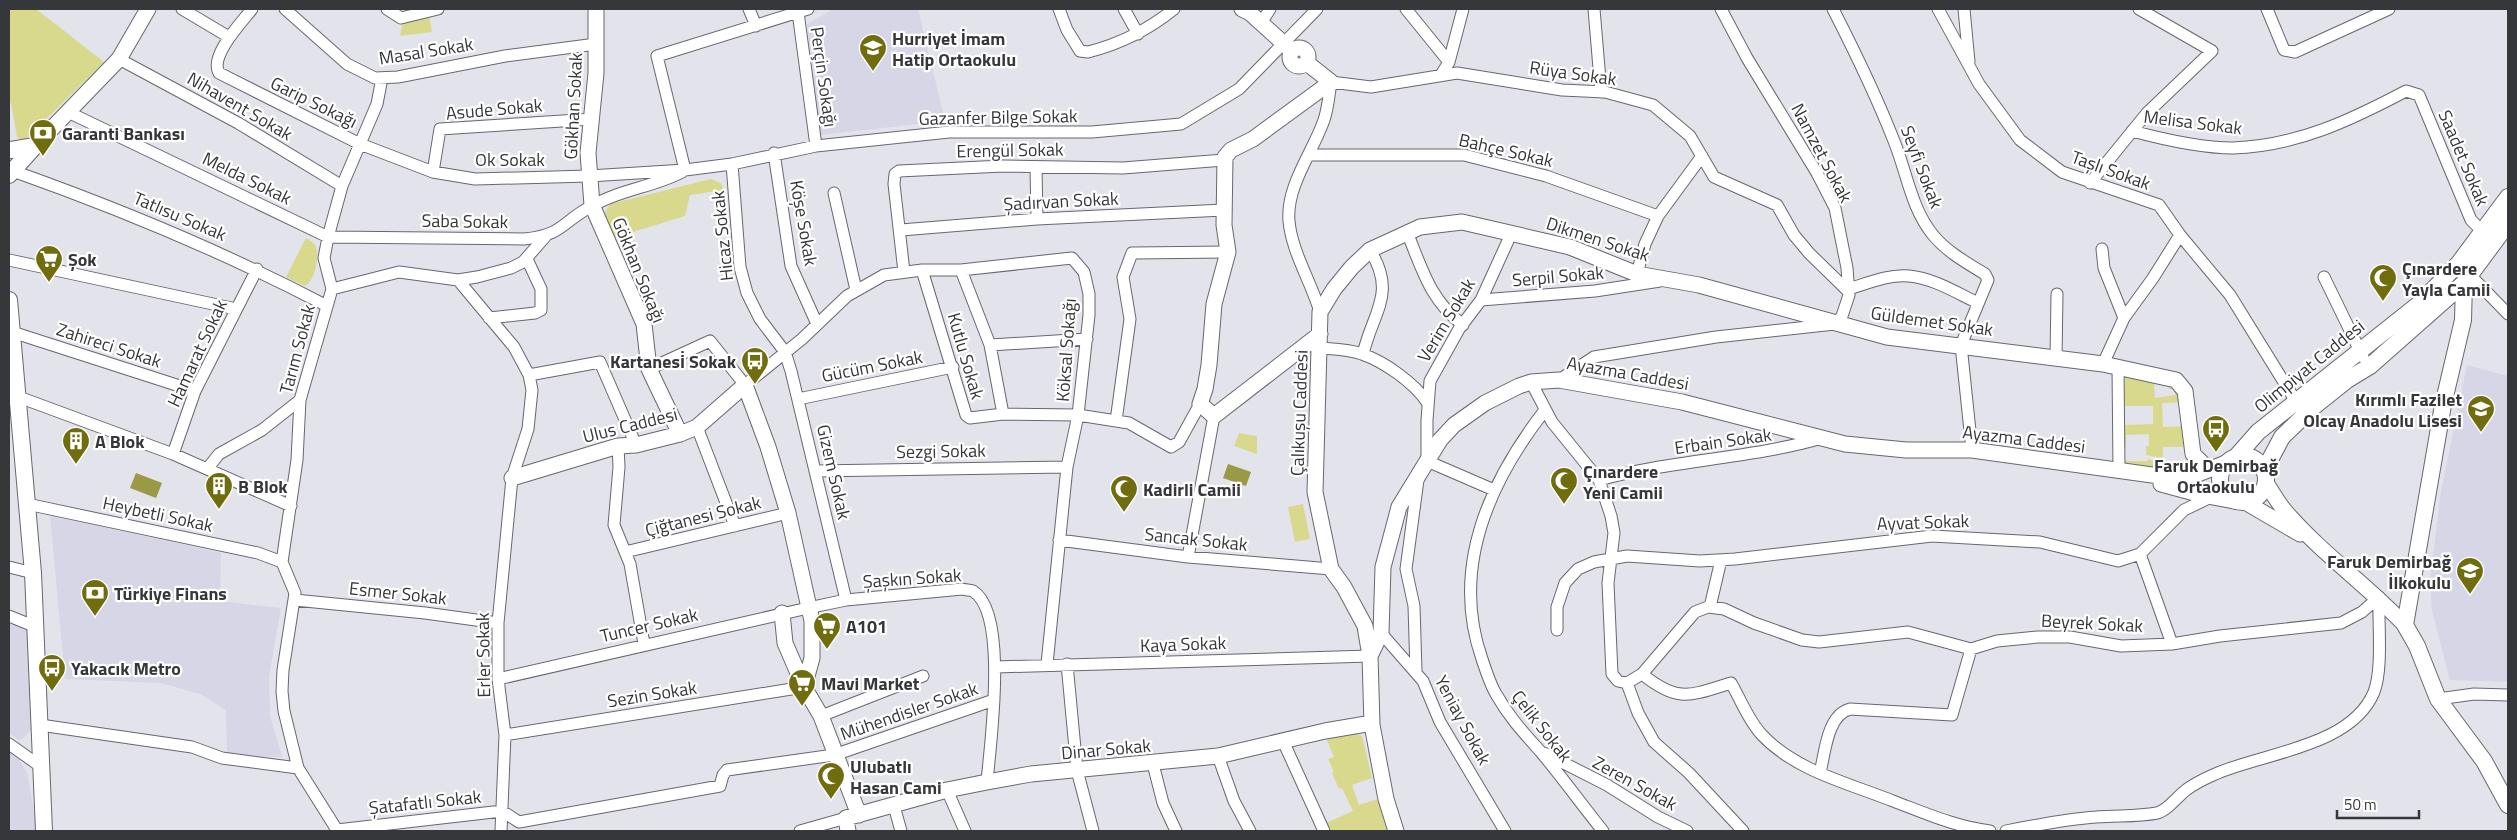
<svg xmlns="http://www.w3.org/2000/svg" width="2517" height="840" font-family="'Titillium Web',sans-serif">
<style>
.built{fill:#d6d6e6}
.green{fill:#d9d98d}
.water{fill:#9a9945}
.lines{fill:none;stroke-linecap:round;stroke-linejoin:round}
.minor-casing{stroke:#67676f;stroke-width:13}
.tertiary-casing{stroke:#67676f;stroke-width:17}
.secondary-casing{stroke:#67676f;stroke-width:18}
.minor{stroke:#fff;stroke-width:11}
.tertiary{stroke:#fff;stroke-width:15}
.secondary{stroke:#fff;stroke-width:16}
.labels{text-anchor:middle;dominant-baseline:central;stroke-width:4.5;stroke-linejoin:round;paint-order:stroke}
.poi-label{font-size:18px;font-weight:bold;fill:#36373a;stroke:#fff;text-anchor:start}
.street-label{font-size:18px;fill:#36373a;stroke:#fff}
</style>
<rect width="100%" height="100%" fill="#e3e3ec"/>
<path class="built" d="M 834,9 L 918,9 L 945,121 L 820,135 L 807,24 Z
M 2467,365 L 2508,376 L 2508,682 L 2450,680 L 2432,611 L 2430,580 L 2441,491 Z
M 50,515 L 221,553 L 220,601 L 281,608 L 269,677 L 270,716 L 282,757 L 227,755 L 226,710 L 200,694 L 161,683 L 65,679 Z
M 9,621 L 30,630 L 36,722 L 26,736 L 19,740 L 9,733 Z
M 9,751 L 18,758 L 28,775 L 37,831 L 9,831 Z"/>
<path class="green" d="M 9,9 L 36,9 L 104,62 L 23,142 L 17,137 L 11,103 L 9,103 Z
M 429,15 L 432,32 L 400,36 L 403,21 Z
M 711,179 L 721,183 L 724,190 L 690,195 L 685,216 L 610,239 L 603,216 L 610,204 Z
M 306,238 C 309,240 313,242 315,245 C 321,255 315,281 305,286 L 286,277 Z
M 2125,376 L 2154,382 L 2155,398 L 2175,395 L 2175,389 L 2169,389 L 2168,385 L 2176,384 L 2184,402 L 2162,403 L 2163,427 L 2187,426 L 2187,447 L 2163,447 L 2162,474 L 2127,470 L 2123,461 L 2147,461 L 2149,459 L 2156,462 L 2156,457 L 2146,455 L 2146,446 L 2149,446 L 2149,434 L 2126,435 L 2126,447 L 2123,447 L 2123,428 L 2125,425 L 2153,424 L 2153,406 L 2125,406 L 2123,404 Z
M 1239,433 L 1257,436 L 1257,454 L 1234,446 Z
M 1303,504 L 1310,539 L 1295,542 L 1288,507 Z
M 1355,733 L 1362,736 L 1372,778 L 1352,785 L 1359,805 L 1378,799 L 1387,831 L 1330,831 L 1326,823 L 1353,811 L 1342,788 L 1339,789 L 1332,773 L 1334,772 L 1328,759 L 1334,757 L 1326,738 Z"/>
<path class="water" d="M 1228,464 L 1251,472 L 1246,486 L 1223,478 Z
M 136,473 L 162,483 L 156,498 L 130,488 Z"/>
<g class="lines">
<defs>
<path id="minor" d="M 182,9 L 229,37
M 252,9 C 242,22 209,56 219,73 L 360,144 L 433,172 L 475,179 L 589,176 L 685,170 L 732,164 L 816,146 L 949,132 L 1092,132 L 1181,124 L 1239,89 L 1317,9
M 285,9 L 347,64 L 375,78 L 398,77 L 505,56 L 596,44
M 387,9 L 401,18
M 749,9 L 756,26
M 1059,9 L 1067,30 L 1080,51 L 1088,52 C 1120,44 1148,30 1174,9
M 1124,9 L 1138,34
M 1406,9 L 1449,62
M 1594,9 L 1601,92
M 1833,9 C 1855,52 1876,95 1894,141 C 1907,173 1911,208 1933,235 C 1947,252 1967,263 1985,274 L 1988,280 L 1961,345 L 1972,450
M 1938,9 L 1979,84 L 2020,140 L 2062,172 L 2159,205 L 2180,235 L 2230,295 L 2300,408
M 1964,9 L 1969,62
M 2267,9 L 2284,50 L 2295,52 L 2389,9
M 798,12 L 816,146
M 401,18 L 438,9
M 1261,23 L 1270,9
M 119,59 L 238,123 L 342,186
M 1441,75 L 1449,62 L 1463,9
M 70,113 L 328,237 L 524,239 C 564,235 561,222 592,206 C 619,190 653,187 682,172
M 2132,131 C 2162,139 2202,148 2233,148 C 2297,146 2351,120 2406,91 L 2419,95 L 2471,220 L 2483,232
M 774,153 L 791,266 L 817,324
M 1309,155 L 1464,155 L 1546,176 L 1658,216
M 732,164 L 740,267 L 747,293 L 760,319 L 785,352 L 791,371 L 846,600
M 1036,167 L 1037,219
M 685,170 L 657,56 L 808,9
M 13,171 C 123,210 224,252 327,306
M 433,172 L 440,129 L 593,119
M 2090,183 L 2147,113 L 2212,51 L 2139,9
M 834,193 L 856,290
M 901,230 L 1037,219 L 1224,210
M 1407,232 C 1422,269 1430,300 1463,325
M 2102,249 L 2104,268 L 2124,318
M 9,260 L 236,309
M 922,270 L 966,415 L 970,418 L 1003,414 L 1078,415 L 1129,423 L 1171,447 L 1179,442 L 1200,404
M 961,270 L 990,345 L 1003,414
M 904,272 L 894,184 L 895,174 L 899,171 L 1003,166 L 1123,168 L 1224,160
M 1637,274 L 1645,244 L 1658,216 L 1702,156
M 2470,275 L 2508,314
M 2324,277 L 2363,357
M 458,280 L 514,347 L 529,375 L 532,390 L 528,429 L 512,478 L 498,623 L 498,679 L 505,735 L 501,831
M 332,289 L 399,272 L 458,280 L 477,277 L 511,268 L 523,262 L 545,237
M 1849,289 C 1868,283 1889,274 1909,276 C 1933,278 1957,293 1978,303
M 1481,300 L 1595,291 L 1660,281
M 1320,312 C 1311,281 1292,253 1289,221 C 1286,186 1313,152 1324,120 C 1328,108 1329,95 1331,82 L 1371,87 L 1457,73 L 1562,90 L 1605,92 L 1653,105 L 1690,136 L 1714,177 L 1777,205 L 1794,235 L 1809,253 L 1849,292
M 489,318 L 535,313 L 541,310 L 541,289 L 527,259
M 12,332 L 195,391
M 990,345 L 1087,339
M 1320,348 C 1334,349 1349,349 1362,354 C 1385,362 1414,383 1427,402
M 1363,354 C 1373,311 1397,294 1370,250
M 2056,358 L 2057,294
M 2103,364 L 2124,318 L 2153,278 L 2180,235
M 2118,367 L 2119,471
M 649,369 L 710,341 L 745,385 L 802,339 L 847,296 L 884,275 L 922,270 L 961,270 L 1072,258 L 1084,272 L 1089,294 L 1089,315 L 1078,415 L 1067,467 L 1047,664
M 529,375 L 600,362 L 636,445
M 1559,380 L 1594,357 L 1716,337 L 1835,324 L 1842,316 L 1849,295 L 1847,268 L 1835,208 L 1817,173 L 1747,58 L 1721,9
M 1531,382 L 1552,422 L 1599,480 L 1611,516 L 1614,533 L 1608,583 L 1612,674 L 1618,681 L 1627,683
M 16,396 L 173,454 L 291,506
M 798,399 L 953,367
M 1545,410 C 1489,482 1450,568 1482,659 C 1486,671 1490,684 1496,694 C 1509,717 1523,732 1540,751 C 1562,777 1582,805 1603,831
M 1116,421 L 1130,319 L 1123,277 L 1132,253 L 1228,252
M 697,427 L 735,526
M 618,446 L 619,467 L 614,525 L 630,564 L 644,644
M 173,454 L 195,391 L 257,269
M 207,469 L 219,454 L 262,430 L 300,400
M 816,471 L 1067,467
M 1599,480 C 1672,460 1749,459 1822,438
M 1494,490 L 1427,461 L 1427,420 L 1430,381 L 1459,329 L 1481,300 L 1512,232
M 27,504 L 258,553 L 282,562
M 1059,540 L 1188,557 L 1331,569
M 625,552 L 788,513
M 2140,554 L 2172,644
M 1188,557 L 1214,416
M 282,562 L 295,593 L 283,670 L 282,691 L 284,711 L 298,768 L 337,830 L 502,811 L 519,822 L 720,786 L 723,775 L 727,770 L 834,755 L 994,700
M 282,562 L 297,460 L 300,400 L 332,289 L 324,258 L 328,237 L 342,186 L 377,104 L 382,78
M 9,567 L 33,573
M 295,600 L 425,613 L 498,623
M 1710,607 L 1721,560
M 9,616 L 36,627
M 1557,630 L 1557,607 L 1565,583 L 1578,569 L 1594,562 L 1627,556 L 1700,561 L 1735,559 L 1932,536 L 2040,542 L 2118,561 L 2140,554 L 2184,510 L 2211,497
M 1381,633 L 1423,681 L 1440,722 L 1505,831
M 1067,664 L 1077,770 L 1093,831
M 996,667 L 1370,656
M 1416,671 L 1414,606 L 1406,569 L 1418,480
M 1642,674 C 1678,703 1689,696 1731,683 C 1741,700 1748,720 1762,735 C 1796,771 1848,783 1893,801 C 1925,813 1956,827 1990,831
M 498,679 L 808,608 L 846,600 L 962,589 C 966,590 971,590 973,591 C 1009,613 990,745 987,782
M 1627,683 L 1642,674 L 1695,612 L 1708,607 L 1724,609 L 1754,623 L 1802,640 L 1819,642 L 1908,632 L 1971,649 L 1997,641 L 2038,637 L 2070,637 L 2121,646 L 2172,644 L 2220,636 L 2341,623 L 2362,612 L 2379,597
M 1627,683 L 1638,713 L 1654,742 L 1689,773 L 1743,831
M 2438,699 L 2474,694 L 2508,695
M 821,716 L 923,676
M 40,725 L 192,747 L 222,758 L 298,768
M 505,735 L 804,687
M 1283,741 L 1324,831
M 9,744 L 40,766
M 1544,753 L 1607,785 L 1658,817 L 1687,831
M 1218,756 L 1234,801 L 1250,831
M 1153,764 L 1163,803 L 1176,831
M 1820,773 C 1825,753 1827,715 1850,709 L 1952,715 L 1971,649
M 947,790 L 965,831
M 894,806 L 901,831
M 800,831 L 846,818
M 2006,831 C 2036,825 2066,819 2096,817 C 2117,815 2136,817 2157,813 C 2167,811 2178,796 2186,790 C 2194,784 2204,779 2213,775 C 2260,753 2351,748 2374,692 C 2383,669 2378,623 2379,597"/>
<path id="tertiary" d="M 596,9 L 596,73 L 588,153 L 592,205 L 644,324 L 649,369 L 680,434
M 1242,9 L 1250,13 L 1292,51
M1290 57a9 9 0 1 1 18 0a9 9 0 1 1-18 0Z
M 1307,63 L 1331,82 L 1253,139 L 1231,150 L 1225,157 L 1224,225 L 1228,252 L 1214,304 L 1209,365 L 1205,389 L 1200,404 L 1214,416 L 1320,334
M 35,146 L 119,59 L 148,9
M 512,478 L 618,446 L 636,445 L 680,434 L 697,427 L 745,385 L 768,447 L 788,513 L 812,621 L 812,658 L 804,687
M 2266,483 C 2272,492 2278,503 2285,511 C 2321,553 2367,585 2405,625
M 2161,484 L 2202,495 L 2234,501
M 2245,502 L 2300,534
M 782,613 L 785,643 L 804,687 L 821,716 L 859,815
M 1370,656 L 1365,626 L 1344,587 L 1331,569 L 1315,492 L 1320,312 L 1334,289 L 1352,267 L 1370,250 L 1420,227 L 1462,222 L 1570,247 L 1637,274 L 1699,285 L 1887,337 L 2103,364 L 2176,380 L 2185,391 L 2193,454 L 2208,469
M 848,831 L 846,818 L 947,790 L 987,782 L 1031,774 L 1218,756 L 1325,731 L 1372,723
M 1396,831 L 1386,799 L 1372,725 L 1370,656 L 1381,633 L 1383,567 L 1399,507 L 1440,440 L 1454,425 L 1485,403 L 1519,386 L 1531,382 L 1559,380 L 1682,402 L 1845,444 L 1906,450 L 1972,450 L 2181,479 L 2190,477 L 2226,463"/>
<path id="secondary" d="M 11,150 L 35,146
M 9,175 L 35,146
M 2464,283 L 2463,320 L 2443,405 L 2405,625 L 2417,646 L 2438,699 L 2484,761 L 2508,805
M 9,300 L 33,573 L 44,831
M2220 479a23 23 0 1 1 46 0a23 23 0 1 1-46 0Z
M 2236,457 L 2258,432 L 2419,304 L 2459,263 L 2508,197
M 2264,471 L 2282,437 L 2312,408 L 2347,380 L 2370,366 L 2464,283 L 2501,233 L 2508,219"/>
</defs>
<use href="#minor" class="minor-casing"/>
<use href="#tertiary" class="tertiary-casing"/>
<use href="#secondary" class="secondary-casing"/>
<use href="#minor" class="minor"/>
<use href="#tertiary" class="tertiary"/>
<use href="#secondary" class="secondary"/>
</g>
<defs>
<symbol id="school-pin" viewBox="-11 -11 22 30"><path d="M0 17L-7.5 6A9.5 9.5 0 1 1 7.5 6Z" fill="#706d0e" stroke="#fff"/><path d="M0-5L7-2L0 1L-7-2ZM-4 1L0 2.5L4 1V4Q0 6-4 4Z" fill="#fff"/></symbol>
<symbol id="bank-pin" viewBox="-11 -11 22 30"><path d="M0 17L-7.5 6A9.5 9.5 0 1 1 7.5 6Z" fill="#706d0e" stroke="#fff"/><path d="M-6-4H6V4H-6ZM0-2.3a2.3 2.3 0 1 0 0 4.6a2.3 2.3 0 1 0 0-4.6Z" fill="#fff"/></symbol>
<symbol id="supermarket-pin" viewBox="-11 -11 22 30"><path d="M0 17L-7.5 6A9.5 9.5 0 1 1 7.5 6Z" fill="#706d0e" stroke="#fff"/><path d="M-6-5.5h2.5l.6 2H6L4.5 2H-2.5L-4.4-4H-6ZM-1.5 3.2a1.3 1.3 0 1 0 .1 0ZM3 3.2a1.3 1.3 0 1 0 .1 0Z" fill="#fff"/></symbol>
<symbol id="mosque-pin" viewBox="-11 -11 22 30"><path d="M0 17L-7.5 6A9.5 9.5 0 1 1 7.5 6Z" fill="#706d0e" stroke="#fff"/><path d="M3.5-4.9A6 6 0 1 0 3.5 4.9A5 5 0 1 1 3.5-4.9Z" fill="#fff"/></symbol>
<symbol id="bus-pin" viewBox="-11 -11 22 30"><path d="M0 17L-7.5 6A9.5 9.5 0 1 1 7.5 6Z" fill="#706d0e" stroke="#fff"/><path d="M-5-6H5V4H4V6H2V4H-2V6H-4V4H-5ZM-3.5-4V0h7V-4ZM-3.5 1.2v1.5H-2V1.2ZM2 1.2v1.5H3.5V1.2Z" fill="#fff"/></symbol>
<symbol id="building-pin" viewBox="-11 -11 22 30"><path d="M0 17L-7.5 6A9.5 9.5 0 1 1 7.5 6Z" fill="#706d0e" stroke="#fff"/><path d="M-4-6H4V6H1V3H-1V6H-4ZM-2.5-4.3h1.7v1.8h-1.7ZM.8-4.3h1.7v1.8H.8ZM-2.5-1h1.7V.8h-1.7ZM.8-1h1.7V.8H.8Z" fill="#fff"/></symbol>
</defs>
<g fill-rule="evenodd">
<use href="#school-pin" x="857" y="32" width="32" height="43"/>
<use href="#bank-pin" x="27" y="117" width="32" height="43"/>
<use href="#supermarket-pin" x="33" y="243" width="32" height="43"/>
<use href="#mosque-pin" x="2367" y="262" width="32" height="43"/>
<use href="#bus-pin" x="739" y="345" width="32" height="43"/>
<use href="#school-pin" x="2465" y="393" width="32" height="43"/>
<use href="#bus-pin" x="2200" y="413" width="32" height="43"/>
<use href="#building-pin" x="60" y="425" width="32" height="43"/>
<use href="#mosque-pin" x="1548" y="465" width="32" height="43"/>
<use href="#building-pin" x="203" y="470" width="32" height="43"/>
<use href="#mosque-pin" x="1108" y="473" width="32" height="43"/>
<use href="#school-pin" x="2454" y="555" width="32" height="43"/>
<use href="#bank-pin" x="79" y="577" width="32" height="43"/>
<use href="#supermarket-pin" x="811" y="610" width="32" height="43"/>
<use href="#bus-pin" x="36" y="652" width="32" height="43"/>
<use href="#supermarket-pin" x="786" y="667" width="32" height="43"/>
<use href="#mosque-pin" x="815" y="760" width="32" height="43"/>
</g>
<g class="labels">
<g class="poi-label">
<text x="892" y="38">Hurriyet İmam<tspan x="892" dy="21">Hatip Ortaokulu</tspan></text>
<text x="62" y="133">Garanti Bankası</text>
<text x="68" y="259">Şok</text>
<text x="2402" y="268">Çınardere<tspan x="2402" dy="21">Yayla Camii</tspan></text>
<text x="736" y="361" text-anchor="end">Kartanesi̇ Sokak</text>
<text x="2462" y="399" text-anchor="end">Kırımlı Fazilet<tspan x="2462" dy="21">Olcay Anadolu Lisesi</tspan></text>
<text x="95" y="441">A Blok</text>
<text x="2216" y="465" text-anchor="middle">Faruk Demirbağ<tspan x="2216" dy="21">Ortaokulu</tspan></text>
<text x="1583" y="471">Çınardere<tspan x="1583" dy="21">Yeni Camii</tspan></text>
<text x="238" y="486">B Blok</text>
<text x="1143" y="489">Kadirli Camii</text>
<text x="2451" y="561" text-anchor="end">Faruk Demirbağ<tspan x="2451" dy="21">İlkokulu</tspan></text>
<text x="114" y="593">Türkiye Finans</text>
<text x="846" y="626">A101</text>
<text x="71" y="668">Yakacık Metro</text>
<text x="821" y="683">Mavi Market</text>
<text x="850" y="766">Ulubatlı<tspan x="850" dy="21">Hasan Cami</tspan></text>
</g>
<g class="street-label">
<text transform="translate(426 51) rotate(-9)">Masal Sokak</text>
<text transform="translate(1573 73) rotate(8)">Rüya Sokak</text>
<text transform="translate(824 77) rotate(82)">Perçin Sokağı</text>
<text transform="translate(314 102) rotate(26)">Garip Sokağı</text>
<text transform="translate(240 106) rotate(30)">Nihavent Sokak</text>
<text transform="translate(573 106) rotate(-87)">Gökhan Sokak</text>
<text transform="translate(494 109) rotate(-5)">Asude Sokak</text>
<text transform="translate(998 117) rotate(-1)">Gazanfer Bilge Sokak</text>
<text transform="translate(2193 122) rotate(7)">Melisa Sokak</text>
<text transform="translate(1010 150) rotate(-1)">Erengül Sokak</text>
<text transform="translate(1506 150) rotate(13)">Bahçe Sokak</text>
<text transform="translate(1822 153) rotate(62)">Namzet Sokak</text>
<text transform="translate(2464 158) rotate(67)">Saadet Sokak</text>
<text x="510" y="159">Ok Sokak</text>
<text transform="translate(1922 167) rotate(69)">Seyfi Sokak</text>
<text transform="translate(2111 170) rotate(20)">Taşlı Sokak</text>
<text transform="translate(247 178) rotate(26)">Melda Sokak</text>
<text transform="translate(1061 201) rotate(-3)">Şadırvan Sokak</text>
<text transform="translate(180 216) rotate(23)">Tatlısu Sokak</text>
<text transform="translate(465 221) rotate(1)">Saba Sokak</text>
<text transform="translate(804 223) rotate(80)">Köşe Sokak</text>
<text transform="translate(722 236) rotate(-96)">Hicaz Sokak</text>
<text transform="translate(1598 239) rotate(18)">Dikmen Sokak</text>
<text transform="translate(639 270) rotate(68)">Gökhan Sokağı</text>
<text transform="translate(1558 276) rotate(-5)">Serpil Sokak</text>
<text transform="translate(1446 320) rotate(-59)">Verim Sokak</text>
<text transform="translate(1932 321) rotate(8)">Güldemet Sokak</text>
<text transform="translate(109 345) rotate(18)">Zahireci Sokak</text>
<text transform="translate(297 349) rotate(-75)">Tarım Sokak</text>
<text transform="translate(1066 350) rotate(-86)">Köksal Sokağı</text>
<text transform="translate(197 353) rotate(-65)">Hamarat Sokak</text>
<text transform="translate(966 356) rotate(74)">Kutlu Sokak</text>
<text transform="translate(872 366) rotate(-11)">Gücüm Sokak</text>
<text transform="translate(2309 366) rotate(-39)">Olimpiyat Caddesi</text>
<text transform="translate(1628 373) rotate(10)">Ayazma Caddesi</text>
<text transform="translate(1299 413) rotate(-88)">Çalıkuşu Caddesi</text>
<text transform="translate(630 425) rotate(-14)">Ulus Caddesi</text>
<text transform="translate(2024 439) rotate(7)">Ayazma Caddesi</text>
<text transform="translate(1723 441) rotate(-8)">Erbain Sokak</text>
<text transform="translate(941 451) rotate(-1)">Sezgi Sokak</text>
<text transform="translate(834 472) rotate(77)">Gizem Sokak</text>
<text transform="translate(158 514) rotate(12)">Heybetli Sokak</text>
<text transform="translate(703 516) rotate(-14)">Çiğtanesi Sokak</text>
<text transform="translate(1923 522) rotate(-2)">Ayvat Sokak</text>
<text transform="translate(1196 539) rotate(6)">Sancak Sokak</text>
<text transform="translate(912 578) rotate(-4)">Şaşkın Sokak</text>
<text transform="translate(398 593) rotate(6)">Esmer Sokak</text>
<text transform="translate(2092 623) rotate(3)">Beyrek Sokak</text>
<text transform="translate(649 625) rotate(-13)">Tuncer Sokak</text>
<text transform="translate(1183 644) rotate(-2)">Kaya Sokak</text>
<text transform="translate(483 655) rotate(-91)">Erler Sokak</text>
<text transform="translate(652 694) rotate(-9)">Sezin Sokak</text>
<text transform="translate(909 711) rotate(-19)">Mühendisler Sokak</text>
<text transform="translate(1463 720) rotate(62)">Yeniay Sokak</text>
<text transform="translate(1542 726) rotate(52)">Çelik Sokak</text>
<text transform="translate(1106 749) rotate(-5)">Dinar Sokak</text>
<text transform="translate(1635 783) rotate(29)">Zeren Sokak</text>
<text transform="translate(425 802) rotate(-6)">Şatafatlı Sokak</text>
</g>
</g>
<rect width="2517" height="840" fill="none" stroke="#36373a" stroke-width="20"/>
<path d="M2337 810v8h82v-8" fill="none" stroke="#36373a" stroke-width="2.5"/>
<text x="2344" y="810" font-size="15" fill="#36373a" stroke="#ffffff" stroke-width="4" paint-order="stroke">50 m</text>
</svg>
